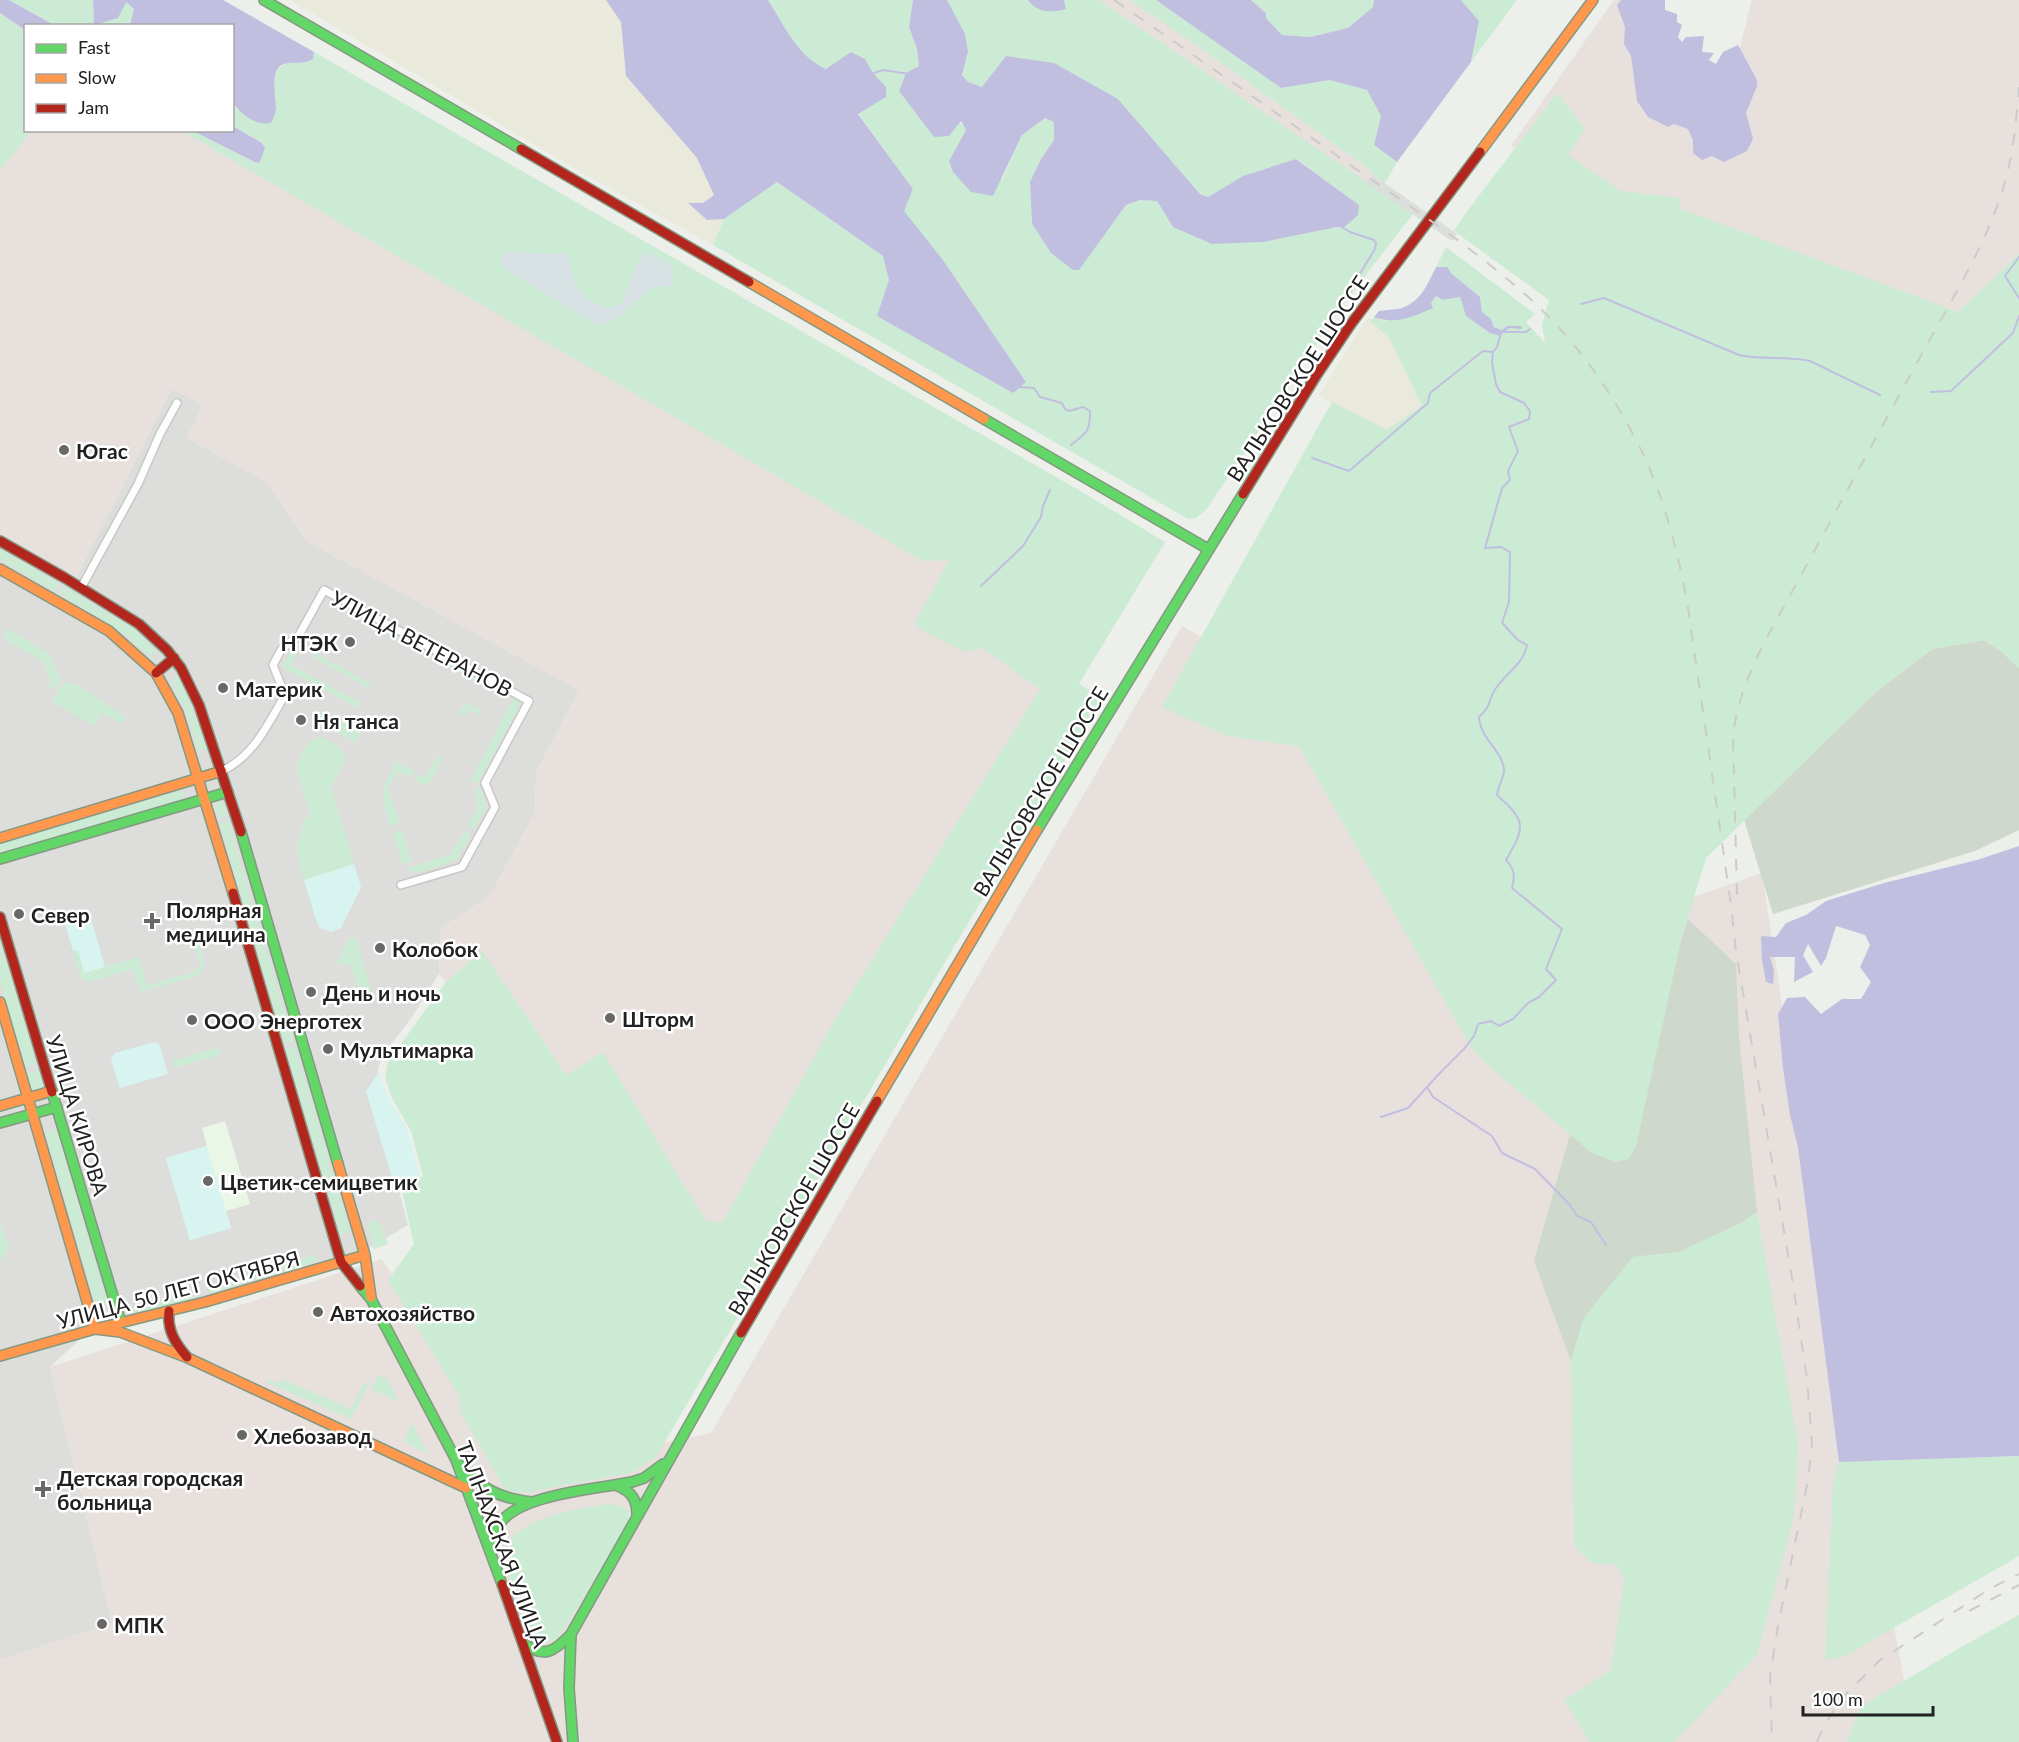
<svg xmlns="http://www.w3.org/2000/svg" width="2019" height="1742" font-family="Lato,sans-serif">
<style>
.residential{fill:#dddedb}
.commercial{fill:#eaeadc}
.industrial{fill:#e7e0dd}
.education{fill:#eaf7e7}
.religious{fill:#dcdddb}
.construction{fill:#ced8cc}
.grass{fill:#ccebd5}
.wetland{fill:#d7e1e3}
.park{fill:#d8f4f0}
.parking{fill:#dddedc}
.water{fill:#c1bfe0}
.pier{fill:#dcdedc}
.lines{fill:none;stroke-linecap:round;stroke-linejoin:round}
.stream{stroke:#c1bfe0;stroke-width:2}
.street-casing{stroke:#c7c8c6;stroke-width:10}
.fast-casing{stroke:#849982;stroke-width:12}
.slow-casing{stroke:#849982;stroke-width:12}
.jam-casing{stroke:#849982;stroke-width:12}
.street{stroke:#fcfdfc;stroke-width:7}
.fast{stroke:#63d668;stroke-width:9}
.slow{stroke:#ff974d;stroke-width:9}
.jam{stroke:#b3261e;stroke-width:9}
.rail{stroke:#cbcbcb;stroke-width:2;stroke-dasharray:12 12;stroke-linecap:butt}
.poi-dot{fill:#686967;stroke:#fff;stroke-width:2}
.labels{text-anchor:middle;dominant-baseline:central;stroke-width:5;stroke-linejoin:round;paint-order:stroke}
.street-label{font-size:21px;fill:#212121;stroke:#fff}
.poi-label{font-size:21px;font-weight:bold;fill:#212121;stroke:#fff;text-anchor:start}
</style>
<rect width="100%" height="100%" fill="#ecefea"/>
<path class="residential" d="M 172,388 L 203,405 L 187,438 L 267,482 L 307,541 L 579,690 L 536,773 L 535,812 L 492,892 L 485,899 L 441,928 L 439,974 L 412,1017 L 383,1055 L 378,1069 L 380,1080 L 388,1100 L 405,1126 L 419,1174 L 396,1180 L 408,1225 L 363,1252 L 155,1314 L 94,1326 L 50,1367 L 112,1623 L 0,1660 L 0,535 L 76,577 Z"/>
<path class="commercial" d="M 290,0 L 666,0 L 734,201 L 713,245 L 586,175 Z
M 1368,317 L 1391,332 L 1435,414 L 1383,436 L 1319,395 Z"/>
<path class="industrial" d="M 1099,0 L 1129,0 L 1199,47 L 1373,172 L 1366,183 Z
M 1614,0 L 1625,0 L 1720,128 L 1752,0 L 2019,0 L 2019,277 L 1954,327 L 1693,231 L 1511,146 Z
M 0,128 L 26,130 L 206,131 L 954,543 L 1058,681 L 722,1251 L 546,1098 L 439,974 L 441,928 L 485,899 L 492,892 L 535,812 L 536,773 L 579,690 L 307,541 L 267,482 L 187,438 L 203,405 L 172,388 L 76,578 L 0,535 Z
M 1182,626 L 1665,907 L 1762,873 L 1808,1178 L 1916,1742 L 0,1742 L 0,1660 L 112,1623 L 50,1367 L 382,1259 L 523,1471 L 711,1433 Z"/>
<path class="education" d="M 225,1121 L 250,1204 L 226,1211 L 231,1228 L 190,1240 L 166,1158 L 207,1146 L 202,1128 Z"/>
<path class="religious" d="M 52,702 L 123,743 L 136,784 L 0,824 L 0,758 L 21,750 L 30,732 L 35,735 Z"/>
<path class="construction" d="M 1984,640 L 2002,652 L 2019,668 L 2019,830 L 1975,851 L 1773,914 L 1744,820 L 1878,690 L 1932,649 Z
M 1688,919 L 1736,964 L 1739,1037 L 1757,1212 L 1743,1222 L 1679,1252 L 1633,1257 L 1584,1318 L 1572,1364 L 1534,1261 L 1570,1134 L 1592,1153 L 1681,940 Z"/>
<path class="grass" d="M 9,0 L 93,0 L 94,25 L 126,2 L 134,9 L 130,25 L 54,25 Z
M 768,0 L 913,0 L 909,27 L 917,49 L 919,66 L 966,130 L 949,161 L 1002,180 L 1022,135 L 1045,118 L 1054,122 L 1054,140 L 1041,159 L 1030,182 L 1032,224 L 1051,253 L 1079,269 L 1126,205 L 1140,200 L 1157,201 L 1173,227 L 1343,228 L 1359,205 L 1297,159 L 1243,176 L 1208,197 L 1200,194 L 1118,99 L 982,87 L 968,82 L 962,75 L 968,53 L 947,0 L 1028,0 L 1031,4 L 1066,9 L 1064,0 L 1099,0 L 1413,214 L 1344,303 L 1206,510 L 1196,518 L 1188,519 L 713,245 L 724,219 L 777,182 L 883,256 L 889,279 L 1026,382 L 943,260 L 903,211 L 913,189 L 858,113 L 886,97 L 885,87 L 873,73 L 865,59 C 853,62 840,67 828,68 C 806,70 779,17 768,0 Z
M 1129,0 L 1156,0 L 1281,88 L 1330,80 L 1367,90 L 1381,116 L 1374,145 L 1397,162 L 1385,183 L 1372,174 L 1373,172 L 1199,47 Z
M 1251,0 L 1374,0 L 1374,7 L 1348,28 L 1310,37 L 1282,35 L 1266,18 L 1266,13 Z
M 1461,0 L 1517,0 L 1471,62 L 1479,21 Z
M 0,13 L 25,30 L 26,130 L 32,131 L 0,171 Z
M 314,52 L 1077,489 L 1165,542 L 1079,684 L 1103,697 L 948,957 L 656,1457 L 631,1473 L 529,1492 L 517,1492 L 505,1489 L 461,1413 L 459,1396 L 388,1280 L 414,1244 L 401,1186 L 423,1176 L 411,1131 L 393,1100 L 385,1078 L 388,1062 L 445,983 L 482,951 L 566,1075 L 603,1052 L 706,1221 L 723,1222 L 834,1021 L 1040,689 L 982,648 L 965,652 L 918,628 L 915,622 L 949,560 L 923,561 L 182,131 L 193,131 L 257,163 L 263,143 L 233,126 L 233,96 L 233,103 L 276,112 C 275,97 268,65 290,63 C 298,63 306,64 313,59 Z
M 1557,93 L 1585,129 L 1568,155 L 1621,191 L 1680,198 L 1679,208 L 1958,312 L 2019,254 L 2019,668 L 2002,652 L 1984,640 L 1932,649 L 1878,690 L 1706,858 L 1681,940 L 1636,1146 L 1629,1159 L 1616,1162 L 1592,1153 L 1483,1061 L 1469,1044 L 1299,746 L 1227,736 L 1162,707 L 1332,402 L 1387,430 L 1422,406 L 1389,337 L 1370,322 L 1374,317 L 1384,321 L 1431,303 L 1433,298 L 1436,296 L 1443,300 L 1460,297 L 1500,336 L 1507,326 L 1502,330 L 1494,326 L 1491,319 L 1482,312 L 1480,297 L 1452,274 L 1447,267 L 1436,267 L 1446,247 L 1535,314 L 1526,322 L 1545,343 L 1542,325 L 1549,300 L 1454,231 L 1465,214 Z
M 0,549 L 58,583 L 54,591 L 0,559 Z
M 63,586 L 134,629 L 154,648 L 155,653 L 152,655 L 148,655 L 127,636 L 59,593 Z
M 334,599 L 404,637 L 402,641 L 332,603 Z
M 8,629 L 49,654 L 61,681 L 52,689 L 48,687 L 51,681 L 43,662 L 3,638 Z
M 293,647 L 299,650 L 291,665 L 361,703 L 358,708 L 282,667 Z
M 315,653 L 371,684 L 369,688 L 312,657 Z
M 437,656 L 489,684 L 487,688 L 435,660 Z
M 174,678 L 179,678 L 181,681 L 207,749 L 199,751 L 184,707 L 172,683 Z
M 68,682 L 77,685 L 126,717 L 125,721 L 122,723 L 102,713 L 94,726 L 52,702 L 60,688 Z
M 514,698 L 519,700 L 518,709 L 479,781 L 472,783 L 471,779 Z
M 465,702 L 481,710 L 478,715 L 468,710 L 465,716 L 459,713 Z
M 318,709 L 361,732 L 355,742 L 312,719 Z
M 319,737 C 331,741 344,747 345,760 L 331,787 L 354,864 L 304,880 C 295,848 295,849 305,818 L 310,816 L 297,770 C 298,758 307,740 319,737 Z
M 438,755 L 443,757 L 428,786 L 415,780 L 418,774 L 425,777 Z
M 396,762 L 414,771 L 411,777 L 398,771 L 388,788 L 400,823 L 390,826 C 380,795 380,791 396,762 Z
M 481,787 L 486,808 L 474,829 L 468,826 L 478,807 L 474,789 Z
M 183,790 L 185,798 L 0,853 L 0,844 Z
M 218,801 L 223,802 L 227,816 L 219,818 L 215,804 Z
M 228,821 L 293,1041 L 285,1044 L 220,823 Z
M 402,830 L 412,861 L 403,864 L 393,833 Z
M 465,831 L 471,834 L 457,860 L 417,873 L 405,869 L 451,854 Z
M 197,938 L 205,967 L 198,976 L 140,992 L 133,969 L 89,982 L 81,979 L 73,951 L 78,950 L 85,973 L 139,957 L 147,985 L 195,972 L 200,965 L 192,939 Z
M 356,938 L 372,993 L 360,997 L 351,965 L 339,964 L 338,961 L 349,939 Z
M 0,941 L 36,1064 L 26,1067 L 0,981 Z
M 219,1047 L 221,1055 L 174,1068 L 172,1061 Z
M 295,1047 L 350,1232 L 341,1235 L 286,1049 Z
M 38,1070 L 43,1085 L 40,1090 L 36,1091 L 32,1088 L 27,1073 Z
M 56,1129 L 107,1303 L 96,1306 L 45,1132 Z
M 1757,1212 L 1798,1444 L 1794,1516 L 1757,1655 L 1674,1742 L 1590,1742 L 1564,1700 L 1611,1670 L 1624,1579 L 1617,1565 L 1591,1563 L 1574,1545 L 1571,1359 L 1584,1318 L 1633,1257 L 1679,1252 L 1743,1222 Z
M 375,1220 L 381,1225 L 388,1244 L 374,1249 L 368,1227 L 370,1222 Z
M 0,1222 L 9,1248 L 0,1261 Z
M 315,1255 L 317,1259 L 310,1264 L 210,1293 L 208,1286 Z
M 192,1291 L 194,1298 L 141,1313 L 134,1312 L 133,1308 Z
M 378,1375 L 387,1378 L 398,1401 L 371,1389 Z
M 268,1379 L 279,1384 L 282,1379 L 351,1409 L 363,1384 L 371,1381 L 351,1419 L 266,1382 Z
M 412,1423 L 428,1454 L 404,1442 Z
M 2019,1456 L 2019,1556 L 1843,1657 L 1825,1660 L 1833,1482 L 1839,1462 Z
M 610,1504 L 621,1506 L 628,1511 L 629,1522 L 559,1637 L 545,1645 L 538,1643 L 507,1568 L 513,1536 C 543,1513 574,1509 610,1504 Z
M 2019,1615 L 2019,1742 L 1847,1742 L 1860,1707 L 1963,1646 Z"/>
<path class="wetland" d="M 504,252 L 568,254 C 571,264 572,277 577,286 C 586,302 605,312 622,304 L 633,271 L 644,254 L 650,253 L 671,265 L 673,274 L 671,286 L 651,288 L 619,317 L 599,326 L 508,271 L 500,261 Z"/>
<path class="park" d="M 354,864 L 361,887 L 341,928 L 331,932 L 320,928 L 317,923 L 304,880 Z
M 88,909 L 105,967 L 84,973 L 78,950 L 73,951 L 64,920 C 73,917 77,912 88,909 Z
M 154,1042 L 159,1044 L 168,1074 L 120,1088 L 111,1060 L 115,1053 Z
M 379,1072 C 383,1093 395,1108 405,1127 C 413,1142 415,1161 420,1177 L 394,1184 L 366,1091 Z
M 207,1146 L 231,1228 L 190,1240 L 166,1158 Z"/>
<path class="parking" d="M 299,650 L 369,688 L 361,703 L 291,665 Z
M 216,1038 L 219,1047 L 172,1061 L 169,1052 Z"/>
<path class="water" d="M 0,0 L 9,0 L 54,25 L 26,26 L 25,30 L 0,13 Z
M 93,0 L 223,0 L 314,52 L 313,59 C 304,65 294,61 284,64 C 269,68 276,98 276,109 C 275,114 273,119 271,123 C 256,126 242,115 233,103 L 232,26 L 130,25 L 134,9 L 126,2 L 118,18 L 94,25 Z
M 606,0 L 768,0 C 784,25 798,57 826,69 L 851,52 L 865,59 L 873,73 L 886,87 L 886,97 L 858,114 L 913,189 L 904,211 L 943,260 L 1026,382 L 1013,393 L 877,316 L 889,280 L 883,256 L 777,182 L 724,219 L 707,220 L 688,203 L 703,203 L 714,195 L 697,158 L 626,76 L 621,22 Z
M 913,0 L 947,0 L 965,34 L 968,52 L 962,75 L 968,82 L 982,87 L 1006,56 L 1054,63 L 1118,99 L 1200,194 L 1208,197 L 1243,176 L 1296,159 L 1359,205 L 1358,215 L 1343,228 L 1337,227 L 1263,242 L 1212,244 L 1173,227 L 1157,201 L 1140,200 L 1126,205 L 1079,270 L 1073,270 L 1051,253 L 1032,224 L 1030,182 L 1041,159 L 1054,140 L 1054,122 L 1045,118 L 1022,135 L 993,196 L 971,192 L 953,172 L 949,161 L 966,130 L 961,121 L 949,136 L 934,137 L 899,91 L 906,73 L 919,66 L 917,49 L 909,27 Z
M 1028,0 L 1064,0 L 1066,9 C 1053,13 1036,13 1028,0 Z
M 1156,0 L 1251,0 L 1266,13 L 1266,18 L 1282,35 L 1310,37 L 1348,28 L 1373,7 L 1374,0 L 1461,0 L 1479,21 L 1471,62 L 1397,162 L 1374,145 L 1381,116 L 1367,90 L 1330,80 L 1281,88 Z
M 1621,0 L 1665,0 L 1665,10 L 1677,14 L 1677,22 L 1682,25 L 1678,37 L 1682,42 L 1686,37 L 1704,36 L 1702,52 L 1714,53 L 1709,60 L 1716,64 L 1723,52 L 1738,45 L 1757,80 L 1757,86 L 1746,113 L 1753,139 L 1747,151 L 1724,162 L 1712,156 L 1702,160 L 1693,153 L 1693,140 L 1688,129 L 1674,124 L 1668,127 L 1648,117 L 1637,101 L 1631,56 L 1624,44 L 1625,27 L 1617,5 Z
M 233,126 L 262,143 L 265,148 L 260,162 L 257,163 L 193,131 L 232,130 Z
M 1436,267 L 1447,267 L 1452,274 L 1480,297 L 1482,312 L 1491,319 L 1494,327 L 1502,330 L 1507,326 L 1521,326 L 1522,329 L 1509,328 L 1500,336 L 1490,333 L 1466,316 L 1460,297 L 1443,300 L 1436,296 L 1431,303 L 1433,308 C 1413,317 1395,325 1374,317 L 1379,311 C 1385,310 1392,310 1398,309 C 1420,304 1427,285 1436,267 Z
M 2019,846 L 2019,1456 L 1839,1462 L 1798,1147 L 1790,1115 L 1783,1068 L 1778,1014 L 1787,998 L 1805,997 L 1821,1014 L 1842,999 L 1861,999 L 1871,982 L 1860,967 L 1870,945 L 1865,935 L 1836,926 L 1826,958 L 1821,966 L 1808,944 L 1803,955 L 1813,972 L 1794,982 L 1795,957 L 1770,957 L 1774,971 L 1773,984 L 1766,982 L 1762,960 L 1761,936 L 1776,937 L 1786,923 L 1806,915 L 1826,901 L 1884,883 L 1977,860 Z"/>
<path class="pier" d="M 1372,174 L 1457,234 L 1452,241 L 1366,183 Z"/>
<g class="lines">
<path class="stream" d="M 871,74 L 883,70 L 909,74
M 1342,227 L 1350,232 L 1374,240 L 1376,243 L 1375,249 L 1348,293 L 1352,300
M 2019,257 L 2005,276 L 2019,298
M 1581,304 L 1604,298 L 1739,355 C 1762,360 1786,356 1810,361 L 1880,395
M 1504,332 L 1526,332 L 1530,329
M 1018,387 L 1034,388 L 1040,397 L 1062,403 L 1065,409 L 1069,411 L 1083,407 L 1090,411 C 1090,433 1087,432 1071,445
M 1931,392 L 1951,391 L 2013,333 L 2019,316
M 1312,458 L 1349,471 L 1428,403 L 1430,393 L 1483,351 L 1493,352
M 981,586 L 1023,546 L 1041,517 L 1043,506 L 1050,490
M 1427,1087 L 1433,1097 L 1492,1136 L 1502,1153 L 1535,1169 L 1570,1205 L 1577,1216 L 1591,1222 L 1606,1245
M 1381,1117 L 1408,1108 L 1437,1076 L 1464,1049 L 1474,1036 L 1478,1024 L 1491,1021 L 1499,1026 L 1513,1019 L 1528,1003 L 1539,997 L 1556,980 L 1546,969 L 1562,929 L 1512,888 C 1515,877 1515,869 1506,860 C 1526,826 1526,821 1497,795 C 1498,787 1503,778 1504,772 C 1505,753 1480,739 1479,717 C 1492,706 1488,699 1496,688 C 1507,672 1523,665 1527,645 L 1518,640 L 1502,623 L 1509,602 L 1510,552 L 1501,547 L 1485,548 L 1502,488 L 1510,480 L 1508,471 L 1518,451 L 1509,427 L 1529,419 L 1530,411 L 1524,403 L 1500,392 L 1496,384 L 1492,363 L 1493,352 L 1497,347 L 1501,333"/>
<defs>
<path id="street" d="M 81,588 L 138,484 L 160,434 L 177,403
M 222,771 C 254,756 268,724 285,695 L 273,665 L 281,650 L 299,635 L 324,590 L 529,701 L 485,783 L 495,807 L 462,867 L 401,885"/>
<path id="fast" d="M 264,0 L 521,149
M 984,419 L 1208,549
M 1037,830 L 1243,494
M 241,832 L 338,1164
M 0,859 L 228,792
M 52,1092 L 121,1323
M 0,1123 L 57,1107
M 360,1286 L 371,1299 L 456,1460 L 502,1584
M 459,1464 C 482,1489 498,1498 532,1502
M 618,1486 C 632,1492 637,1500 637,1515
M 491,1553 C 493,1542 494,1531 501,1522 C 522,1494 598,1489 632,1482 L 644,1478 L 663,1464
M 571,1634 L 569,1688 L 573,1742
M 523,1642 C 543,1660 555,1651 571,1634 L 741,1333"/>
<path id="slow" d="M 1480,152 L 1593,0
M 749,282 L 984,419
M 0,569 L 109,631 L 156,673 L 178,713 L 233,893
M 0,838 L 222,771
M 0,1002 L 95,1329
M 877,1101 L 1037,830
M 0,1106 L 52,1091
M 338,1164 L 365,1255 L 371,1297
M 95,1329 L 120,1332 L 188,1358 L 466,1488
M 0,1356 L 95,1329 L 205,1302 L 365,1255"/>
<path id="jam" d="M 521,149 L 749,282
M 1243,494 L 1316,376 L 1351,324 L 1480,152
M 0,541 L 65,578 L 139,624 L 167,650 L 181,668 L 199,705 L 241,832
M 156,673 L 174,658
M 233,893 L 341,1262 L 360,1286
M 0,917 L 52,1092
M 169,1311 C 167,1330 175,1343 187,1357
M 741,1333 L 877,1101
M 502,1584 L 557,1742"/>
</defs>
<use href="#street" class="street-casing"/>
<use href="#fast" class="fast-casing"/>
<use href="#slow" class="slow-casing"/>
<use href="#jam" class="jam-casing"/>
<use href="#street" class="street"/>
<use href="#fast" class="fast"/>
<use href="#slow" class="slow"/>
<use href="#jam" class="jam"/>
<path class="rail" d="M 1114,0 C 1195,56 1275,112 1356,169 C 1414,209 1473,248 1527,296 C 1571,335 1609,387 1636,440 C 1663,491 1678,551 1688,608 L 1731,905 L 1736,952 L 1792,1278 L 1807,1379 L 1812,1444 L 1808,1480 L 1778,1626 L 1770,1676 L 1772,1742
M 1737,895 L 1733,736 C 1740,675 1776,623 1804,570 C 1844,496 1884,423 1924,350 C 1952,299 1983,249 2001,195 C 2013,160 2016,124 2019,87
M 1969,1611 L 2019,1585
M 1817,1742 L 1825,1724 L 1843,1697 L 1879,1661 L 1991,1588 L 2019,1574"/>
</g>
<g class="poi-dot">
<circle cx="64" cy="450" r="6"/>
<circle cx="350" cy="642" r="6"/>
<circle cx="223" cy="688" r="6"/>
<circle cx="301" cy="720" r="6"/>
<circle cx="19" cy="914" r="6"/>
<path d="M149 912h6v6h6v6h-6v6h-6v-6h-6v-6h6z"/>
<circle cx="380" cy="948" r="6"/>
<circle cx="311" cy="992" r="6"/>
<circle cx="610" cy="1018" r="6"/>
<circle cx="192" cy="1020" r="6"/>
<circle cx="328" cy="1049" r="6"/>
<circle cx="208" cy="1181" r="6"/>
<circle cx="318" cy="1312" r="6"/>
<circle cx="242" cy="1435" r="6"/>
<path d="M40 1480h6v6h6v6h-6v6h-6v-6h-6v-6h6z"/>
<circle cx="102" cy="1624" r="6"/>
</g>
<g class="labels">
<g class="street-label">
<text transform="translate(1297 378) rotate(-57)">ВАЛЬКОВСКОЕ ШОССЕ</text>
<text transform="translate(422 643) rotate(28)">УЛИЦА ВЕТЕРАНОВ</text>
<text transform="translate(1040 791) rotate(-59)">ВАЛЬКОВСКОЕ ШОССЕ</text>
<text transform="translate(78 1115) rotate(73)">УЛИЦА КИРОВА</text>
<text transform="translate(793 1209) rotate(-60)">ВАЛЬКОВСКОЕ ШОССЕ</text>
<text transform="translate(178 1289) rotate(-15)">УЛИЦА 50 ЛЕТ ОКТЯБРЯ</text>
<text transform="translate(503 1544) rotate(69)">ТАЛНАХСКАЯ УЛИЦА</text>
</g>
<g class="poi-label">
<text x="76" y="450">Югас</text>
<text x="338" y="642" text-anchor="end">НТЭК</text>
<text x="235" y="688">Материк</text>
<text x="313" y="720">Ня танса</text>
<text x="166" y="909">Полярная<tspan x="166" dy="24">медицина</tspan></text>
<text x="31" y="914">Север</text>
<text x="392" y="948">Колобок</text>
<text x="323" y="992">День и ночь</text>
<text x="622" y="1018">Шторм</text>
<text x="204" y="1020">ООО Энерготех</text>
<text x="340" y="1049">Мультимарка</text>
<text x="220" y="1181">Цветик-семицветик</text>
<text x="330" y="1312">Автохозяйство</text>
<text x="254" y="1435">Хлебозавод</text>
<text x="57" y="1477">Детская городская<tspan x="57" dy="24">больница</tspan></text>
<text x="114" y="1624">МПК</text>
</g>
</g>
<rect x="24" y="24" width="210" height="108" fill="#ffffff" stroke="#a6a6a6" stroke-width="1.5"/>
<rect x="36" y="44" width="30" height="9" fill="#63d668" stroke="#a6a6a6" stroke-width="1.5"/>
<text x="78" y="54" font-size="18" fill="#212121">Fast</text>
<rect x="36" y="74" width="30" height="9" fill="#ff974d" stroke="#a6a6a6" stroke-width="1.5"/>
<text x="78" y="84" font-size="18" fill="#212121">Slow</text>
<rect x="36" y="104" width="30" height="9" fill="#b3261e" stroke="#a6a6a6" stroke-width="1.5"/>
<text x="78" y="114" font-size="18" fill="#212121">Jam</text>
<path d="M1803 1706v9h130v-9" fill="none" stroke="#212121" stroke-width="3"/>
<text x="1812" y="1706" font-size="18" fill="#212121" stroke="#ffffff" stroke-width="4.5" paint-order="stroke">100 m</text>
</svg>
